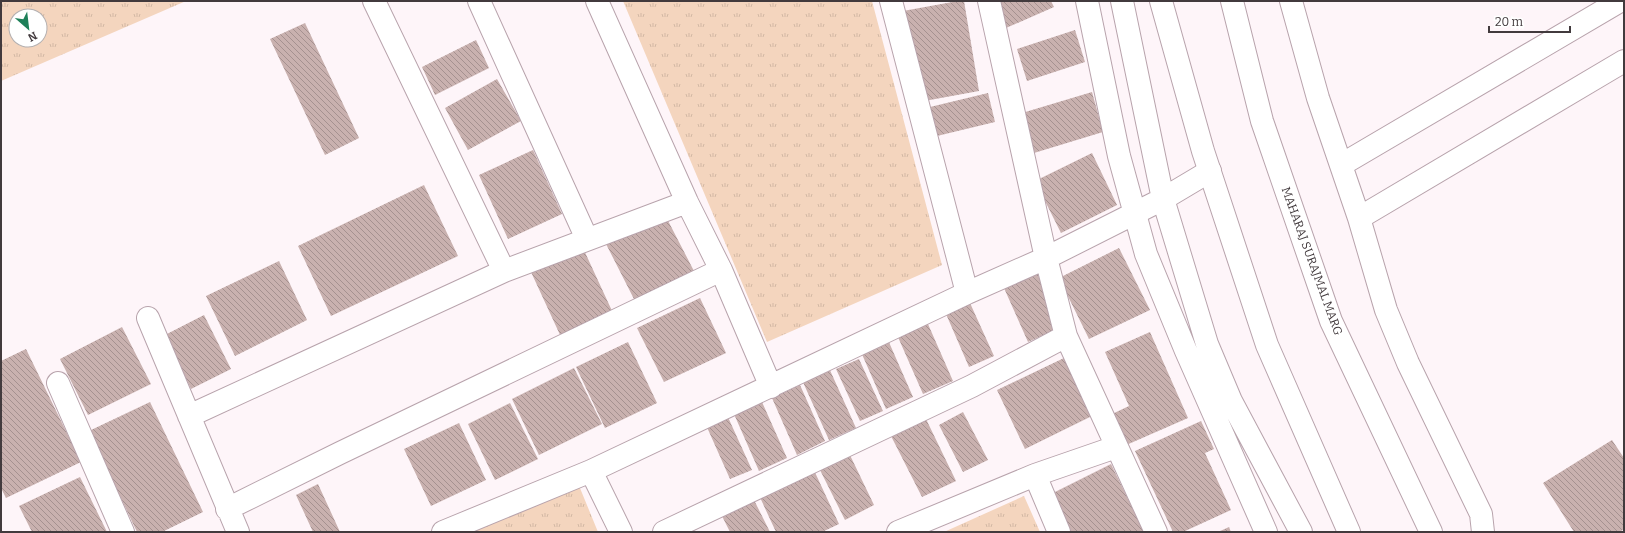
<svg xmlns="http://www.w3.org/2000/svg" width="1625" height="533" font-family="Bitter,serif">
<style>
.grass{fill:url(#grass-tufts);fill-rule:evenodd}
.building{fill:url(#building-back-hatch)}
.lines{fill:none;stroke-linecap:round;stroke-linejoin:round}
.street-casing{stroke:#b8a3ac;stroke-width:24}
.secondary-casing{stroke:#b8a3ac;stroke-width:24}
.street{stroke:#fff;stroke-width:22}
.secondary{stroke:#fff;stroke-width:22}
.labels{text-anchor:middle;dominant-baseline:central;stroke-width:3;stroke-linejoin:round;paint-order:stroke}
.street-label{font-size:12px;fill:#423a3d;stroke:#fff}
</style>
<defs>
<pattern id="grass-tufts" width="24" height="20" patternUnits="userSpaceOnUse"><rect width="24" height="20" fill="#f4d5be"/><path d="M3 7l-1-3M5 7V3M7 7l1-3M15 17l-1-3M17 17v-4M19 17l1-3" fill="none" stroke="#d2b8a4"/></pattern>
<pattern id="building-back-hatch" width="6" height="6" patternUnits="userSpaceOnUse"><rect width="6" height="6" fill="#c9b1af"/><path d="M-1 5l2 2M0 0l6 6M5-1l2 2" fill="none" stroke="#a59190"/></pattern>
</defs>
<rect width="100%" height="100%" fill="#fef5f9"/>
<path class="grass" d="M 1,1 L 186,1 L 1,81 ZM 16,16 L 40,16 L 40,40 L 16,40 Z
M 623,1 L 872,1 L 942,265 L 767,342 Z
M 573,471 L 598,532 L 453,532 Z
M 1024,496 L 1040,532 L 944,532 Z"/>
<path class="building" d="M 958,1 L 964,1 L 979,91 L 919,102 L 903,11 Z
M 994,1 L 1051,1 L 1054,7 L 1006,28 Z
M 305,23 L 359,138 L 325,155 L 270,39 Z
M 1075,30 L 1085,62 L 1027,81 L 1017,49 Z
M 476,40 L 489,68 L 435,95 L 422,67 Z
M 497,79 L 521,121 L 468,150 L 445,108 Z
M 1092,92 L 1103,132 L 1034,153 L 1022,113 Z
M 988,93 L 995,122 L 937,136 L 930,107 Z
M 533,150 L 562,214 L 508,239 L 479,175 Z
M 1092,153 L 1117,205 L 1061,233 L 1035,181 Z
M 424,185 L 458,256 L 331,316 L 298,246 Z
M 663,211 L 695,273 L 636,303 L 604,240 Z
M 583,248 L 613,313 L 561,337 L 531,272 Z
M 1119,248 L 1150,310 L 1089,339 L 1059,278 Z
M 279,261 L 307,320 L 235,356 L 206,296 Z
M 1037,273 L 1061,327 L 1028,342 L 1004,288 Z
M 700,298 L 726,353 L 664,382 L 637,328 Z
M 970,303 L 994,356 L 969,367 L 946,314 Z
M 204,315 L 231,369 L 191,389 L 165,335 Z
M 924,315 L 953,381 L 923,394 L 894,328 Z
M 122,327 L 151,384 L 88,415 L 60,359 Z
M 1150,332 L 1188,418 L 1124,446 L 1110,415 L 1129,406 L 1105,352 Z
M 888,340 L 913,397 L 886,409 L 861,352 Z
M 628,342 L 657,403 L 605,428 L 576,367 Z
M 26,349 L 81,462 L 6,498 L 1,488 L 1,361 Z
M 1064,358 L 1092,416 L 1025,449 L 997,390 Z
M 859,359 L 883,411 L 860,421 L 836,369 Z
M 574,368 L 602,424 L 539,455 L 512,399 Z
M 829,368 L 856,428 L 829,440 L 802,380 Z
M 800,385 L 825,441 L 797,455 L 772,398 Z
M 150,402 L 203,512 L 162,532 L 137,532 L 89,431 Z
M 762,402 L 787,458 L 759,471 L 734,414 Z
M 510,403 L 538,459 L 495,480 L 468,424 Z
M 963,412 L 988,460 L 963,472 L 939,425 Z
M 727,415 L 752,470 L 730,479 L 706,425 Z
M 926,419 L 956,481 L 922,497 L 891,436 Z
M 1201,421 L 1214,449 L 1205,453 L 1231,510 L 1183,532 L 1173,532 L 1135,451 Z
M 459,423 L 486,480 L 431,506 L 404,449 Z
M 1612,440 L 1624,458 L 1624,529 L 1620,532 L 1574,532 L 1543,483 Z
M 848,451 L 874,505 L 845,520 L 818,466 Z
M 1111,464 L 1144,532 L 1067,532 L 1049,495 Z
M 812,466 L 839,524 L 822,532 L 776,532 L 757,491 Z
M 80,477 L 107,532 L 32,532 L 19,506 Z
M 318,484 L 340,532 L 313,532 L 296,495 Z
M 753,498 L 770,532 L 730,532 L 721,514 Z
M 1229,527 L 1231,532 L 1218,532 Z"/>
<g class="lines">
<defs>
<path id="street" d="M 374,1 L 504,271
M 479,1 L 587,239
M 597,1 L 687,202 L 721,270 L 771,387
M 891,1 L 967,293
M 989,1 L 1046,258 L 1066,336 L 1156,532
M 1087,1 L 1119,156 L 1146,254 L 1186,351 L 1266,532
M 1122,1 L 1163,199 L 1207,344 L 1231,401 L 1301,532
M 1291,1 L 1318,98 L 1359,218 L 1386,310 L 1408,363 L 1481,514 L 1483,532
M 1341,165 L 1620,1
M 1359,218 L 1624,61
M 148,318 L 238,532
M 58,383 L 123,532
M 189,416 L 504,271 L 687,202
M 591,471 L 621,532
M 1035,475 L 1059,532
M 227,509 L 340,453 L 721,270
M 443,532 L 591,471 L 967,293 L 1046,258 L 1163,199 L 1210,171
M 664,532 L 972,386 L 1066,336
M 898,532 L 1035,475 L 1116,447"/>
<path id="secondary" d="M 1161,1 L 1203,151 L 1267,345 L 1349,532
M 1232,1 L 1262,121 L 1331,321 L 1431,532"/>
</defs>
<use href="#street" class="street-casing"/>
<use href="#secondary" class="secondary-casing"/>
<use href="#street" class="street"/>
<use href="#secondary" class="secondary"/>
</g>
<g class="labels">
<g class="street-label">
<text transform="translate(1312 261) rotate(70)">MAHARAJ SURAJMAL MARG</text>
</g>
</g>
<rect width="1625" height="533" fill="none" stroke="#423a3d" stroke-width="4"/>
<g transform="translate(28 28) rotate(152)"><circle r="19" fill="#ffffff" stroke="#b3b0b1"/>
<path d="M0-3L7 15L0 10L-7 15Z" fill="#1e8059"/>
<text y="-6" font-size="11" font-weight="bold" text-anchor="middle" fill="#423a3d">N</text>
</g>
<path d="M1489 26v6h81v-6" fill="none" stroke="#423a3d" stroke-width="2"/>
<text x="1495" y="26" font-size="12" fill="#423a3d" stroke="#ffffff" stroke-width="3" paint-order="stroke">20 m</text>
</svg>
